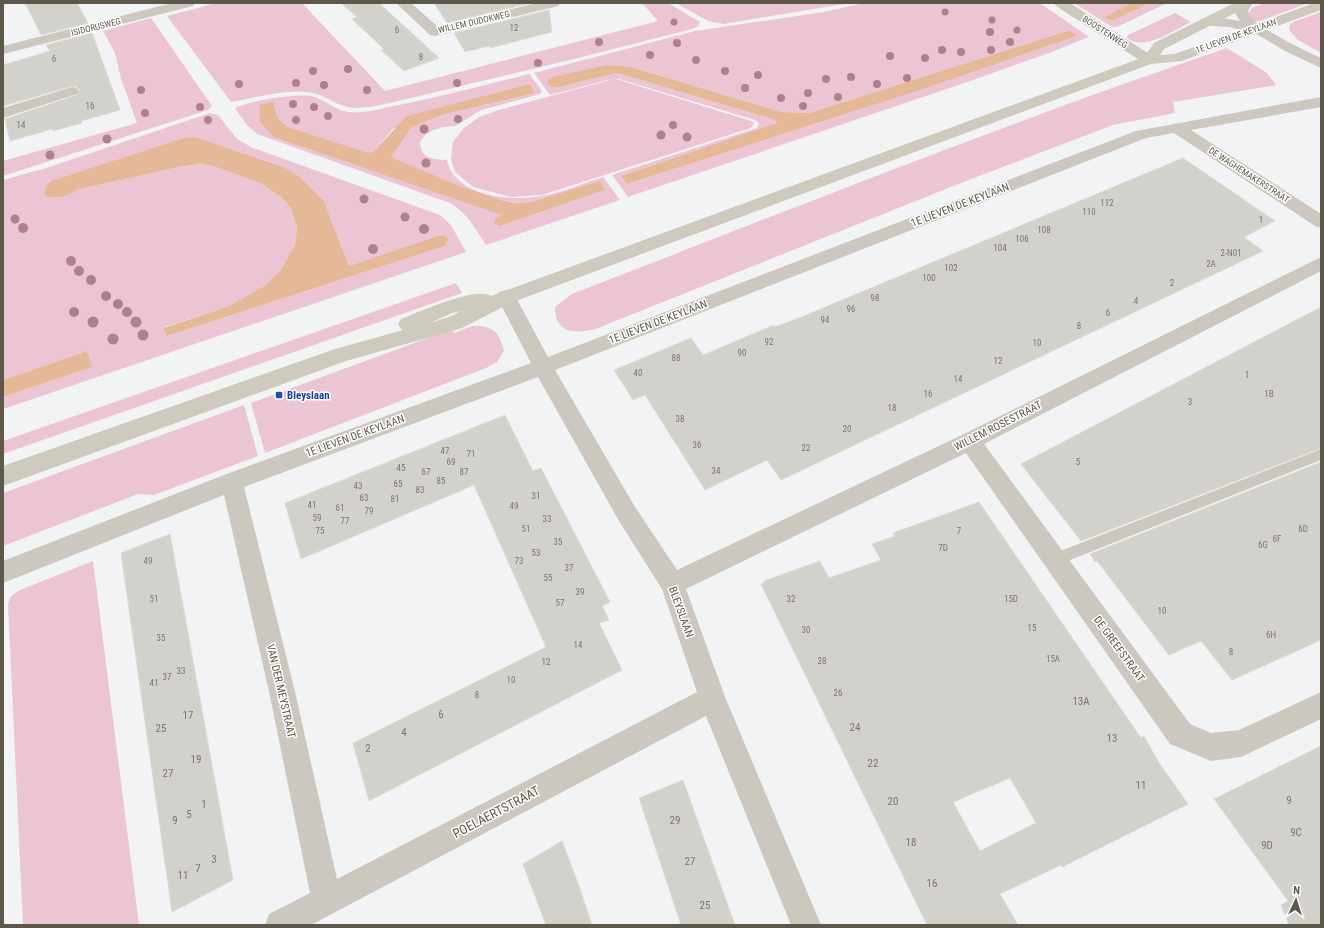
<svg xmlns="http://www.w3.org/2000/svg" width="1324" height="928" font-family="'Roboto Condensed',sans-serif">
<style>
.green{fill:#ecc5d4;fill-rule:evenodd}
.water{fill:#e5b997}
.building{fill:#d3d1cc;stroke:#dcdcd6;fill-rule:evenodd}
.lines{fill:none;stroke-linecap:round;stroke-linejoin:round}
.service{fill:#cdc8bf;fill-rule:evenodd}
.minor{fill:#cdc8bf;fill-rule:evenodd}
.tertiary{fill:#cdc8bf;fill-rule:evenodd}
.secondary{fill:#cecabd;fill-rule:evenodd}
.tree{fill:#b0808d}
.transit-dot{fill:#1a4fb4;stroke:#fff;stroke-width:1.5}
.labels{text-anchor:middle;dominant-baseline:central;stroke-width:3;stroke-linejoin:round;paint-order:stroke}
.far-street-label{font-size:9px;fill:#5e584b;stroke:#fff}
.number-label{font-size:9px;fill:#7b766b}
.street-label{font-size:11px;fill:#5e584b;stroke:#fff}
.transit-label{font-size:11px;font-weight:bold;fill:#164399;stroke:#fff;text-anchor:start}
.near-number-label{font-size:11px;fill:#7b766b}
.near-street-label{font-size:13px;fill:#5e584b;stroke:#fff}
</style>
<rect width="100%" height="100%" fill="#f2f3f4"/>
<path class="green" d="M 217,3 L 302,3 L 385,91 L 658,21 L 642,3 L 668,3 L 700,22 L 698,26 L 692,29 L 578,58 L 390,103 C 374,106 357,111 341,105 C 326,99 322,93 304,92 C 283,90 252,98 231,102 L 167,16 Z
M 676,3 L 850,3 L 723,24 L 708,21 Z
M 864,3 L 1040,3 L 1089,37 L 1049,53 L 973,80 L 628,197 L 612,175 L 757,128 L 759,123 L 755,120 L 619,79 L 616,79 L 751,121 L 754,123 L 751,128 L 542,195 L 511,197 L 473,187 L 455,172 L 451,159 L 453,142 L 464,128 L 479,117 L 499,110 L 614,79 L 608,80 L 550,95 L 534,73 L 695,31 L 824,12 ZM 1070,30 L 1077,36 L 921,90 L 627,184 L 621,176 L 777,124 L 772,119 L 617,73 L 559,87 L 631,67 L 782,112 L 809,113 Z
M 1074,3 L 1131,3 L 1106,17 L 1112,21 L 1150,3 L 1167,3 L 1117,27 L 1112,27 Z
M 1264,3 L 1308,3 L 1260,21 L 1254,21 L 1247,15 L 1252,8 Z
M 1321,12 L 1321,53 L 1298,40 L 1289,30 L 1290,25 L 1293,22 Z
M 1175,13 L 1191,22 C 1174,30 1144,52 1127,38 L 1128,35 Z
M 151,18 L 212,106 L 208,110 L 3,176 L 3,161 L 137,123 L 121,79 L 115,53 L 103,31 Z
M 1227,48 L 1267,73 L 1276,85 L 1173,102 L 1175,113 L 1113,125 L 971,179 L 598,328 C 577,334 555,335 555,307 L 572,294 C 789,210 1006,123 1227,48 Z
M 529,74 L 542,91 L 540,94 L 481,110 L 456,126 L 444,127 L 433,130 L 425,135 L 420,142 C 421,159 432,159 447,160 C 448,164 449,168 451,171 C 468,198 514,201 542,196 C 562,193 583,183 603,177 L 620,200 L 486,245 C 475,228 467,213 450,203 L 257,134 L 247,125 L 235,108 C 249,101 300,92 315,97 C 326,101 336,110 348,112 C 364,114 383,108 399,105 C 443,96 486,85 529,74 ZM 530,84 L 535,93 L 442,115 L 412,127 L 391,157 C 423,171 500,209 532,202 C 555,198 578,188 600,181 L 605,190 L 500,226 L 503,215 L 260,122 L 274,102 C 275,114 278,120 288,127 L 368,154 L 373,152 L 393,129 Z
M 210,113 L 218,115 L 237,139 L 253,148 L 440,215 L 451,225 L 466,252 L 3,409 L 3,397 L 93,367 L 87,351 L 3,380 L 3,180 L 46,168 ZM 222,146 L 284,167 L 300,177 L 324,201 L 349,266 L 437,236 L 447,242 L 445,246 L 167,336 L 164,327 L 229,306 L 264,286 L 280,271 L 295,245 L 297,228 L 291,208 L 281,197 L 262,184 L 213,166 L 200,164 L 179,167 L 76,190 L 65,176 Z
M 456,283 L 462,293 L 3,454 L 3,441 Z
M 472,326 C 492,325 500,332 504,351 L 497,362 L 486,368 L 265,453 L 251,403 L 452,329 L 454,333 Z
M 244,405 L 258,456 L 154,495 L 138,494 L 3,546 L 3,493 Z
M 93,561 L 139,925 L 23,925 L 8,604 L 11,596 L 20,590 Z"/>
<path class="water" d="M 1131,3 L 1150,3 L 1112,21 L 1105,17 Z
M 1070,30 L 1077,36 L 921,90 L 627,184 L 621,176 L 777,123 L 772,119 L 617,73 L 559,87 L 552,87 L 548,84 L 548,80 L 553,77 L 607,65 L 631,67 L 782,112 L 809,113 Z
M 530,84 L 535,93 L 442,115 L 412,127 L 391,157 L 459,186 L 501,200 L 515,203 L 532,202 L 600,181 L 605,190 L 500,226 L 494,223 L 495,219 L 502,215 L 274,137 L 260,122 L 259,105 L 274,102 C 275,114 278,120 288,127 L 368,153 L 373,152 L 407,116 Z
M 195,137 L 284,167 L 300,177 L 324,201 L 349,266 L 437,236 L 445,236 L 448,239 L 445,246 L 167,336 L 163,328 L 229,306 L 264,286 L 280,271 L 295,245 L 297,228 L 291,208 L 281,197 L 262,184 L 213,166 L 200,164 L 179,167 L 76,190 C 67,197 58,198 47,197 L 44,193 L 46,187 L 51,181 L 184,138 Z
M 87,351 L 93,367 L 3,397 L 3,380 Z"/>
<path class="building" d="M 25,3 L 77,3 L 88,23 L 41,35 Z
M 341,3 L 379,3 L 439,58 L 404,71 L 381,50 L 384,49 L 352,19 L 357,17 Z
M 434,3 L 531,3 L 447,23 Z
M 549,10 L 552,32 L 490,48 L 489,46 L 465,52 L 454,33 Z
M 92,33 L 120,110 L 81,121 L 82,123 L 67,127 L 53,131 L 52,129 L 10,141 L 5,119 L 77,95 L 80,90 L 77,87 L 72,86 L 3,106 L 3,65 L 50,51 L 46,45 Z
M 1183,158 L 1275,221 L 1244,237 L 1263,251 L 781,480 L 767,460 L 705,490 L 645,395 L 633,400 L 614,370 L 691,338 L 703,355 L 774,325 L 775,327 L 799,318 Z
M 1321,307 L 1321,448 L 1081,541 L 1021,464 Z
M 505,415 L 533,471 L 541,468 L 610,602 L 602,606 L 609,620 L 599,623 L 622,670 L 369,801 L 353,743 L 546,647 L 474,485 L 301,559 L 285,503 Z
M 1321,462 L 1321,640 L 1232,680 L 1201,641 L 1169,655 L 1097,561 L 1095,562 L 1090,554 Z
M 979,502 L 1141,738 L 1144,736 L 1159,763 L 1188,804 L 1062,867 L 1061,865 L 1000,894 L 1018,925 L 927,925 L 761,584 L 765,582 L 764,581 L 820,561 L 829,578 L 881,560 L 872,544 L 895,536 L 893,533 ZM 1010,778 L 1036,823 L 980,851 L 953,802 Z
M 170,534 L 233,880 L 172,912 L 121,553 Z
M 1321,746 L 1321,925 L 1289,925 L 1281,905 L 1288,901 L 1214,799 Z
M 683,780 L 708,850 L 735,925 L 681,925 L 639,798 Z
M 562,841 L 579,886 L 592,925 L 546,925 L 523,864 Z"/>
<g class="lines">
<path class="service" d="M 1321,449 L 1321,460 L 1055,566 L 1050,565 L 1048,560 L 1050,555 Z"/>
<path class="minor" d="M 172,3 L 195,3 L 193,6 L 3,54 L 3,46 Z
M 396,3 L 411,3 L 438,27 L 537,3 L 560,3 L 558,6 L 435,36 L 430,35 Z
M 1054,3 L 1070,3 L 1154,57 L 1156,60 L 1154,63 L 1149,64 L 1144,63 L 1056,6 Z
M 72,87 L 77,88 L 79,91 L 77,94 L 3,118 L 3,108 Z
M 1321,97 L 1321,107 L 1191,130 L 1321,214 L 1321,228 L 1315,226 L 1174,133 L 1146,138 L 555,370 L 635,507 L 677,570 L 962,435 L 1321,257 L 1321,271 L 984,444 L 1190,724 L 1211,733 L 1239,730 L 1321,692 L 1321,719 L 1241,757 L 1211,761 L 1170,744 L 966,453 L 686,589 L 725,697 L 821,925 L 791,925 L 706,716 L 311,925 L 265,925 L 269,914 L 310,893 L 270,696 L 224,495 L 3,583 L 3,561 L 224,475 L 531,363 L 497,297 L 499,292 L 506,290 L 513,292 L 548,357 L 1136,131 ZM 538,377 L 619,521 L 662,589 L 697,692 L 337,879 L 296,696 L 244,487 Z"/>
<path class="tertiary" d="M 1239,3 L 1253,3 L 1248,11 C 1251,26 1306,51 1321,58 L 1321,68 L 1285,51 L 1253,32 L 1228,27 L 1201,25 L 1199,22 L 1201,19 C 1213,16 1228,19 1240,21 L 1235,13 Z"/>
<path class="secondary" d="M 1234,3 L 1251,3 L 1249,6 L 1164,49 L 1160,55 L 1175,54 L 1314,3 L 1321,3 L 1321,10 L 1182,61 L 1151,64 L 513,302 L 462,328 L 346,361 L 3,486 L 3,466 L 335,349 L 403,330 L 401,329 L 398,324 L 401,319 C 419,312 476,286 491,296 L 1144,57 L 1154,43 ZM 461,311 L 449,317 L 430,323 L 452,313 Z"/>
</g>
<g class="tree">
<circle cx="945" cy="12" r="3.5"/>
<circle cx="992" cy="20" r="3.5"/>
<circle cx="674" cy="22" r="3.5"/>
<circle cx="1017" cy="30" r="3.5"/>
<circle cx="990" cy="32" r="4"/>
<circle cx="599" cy="42" r="4"/>
<circle cx="1010" cy="42" r="4"/>
<circle cx="677" cy="43" r="4"/>
<circle cx="942" cy="50" r="4"/>
<circle cx="991" cy="50" r="4"/>
<circle cx="961" cy="52" r="4"/>
<circle cx="650" cy="55" r="4"/>
<circle cx="890" cy="56" r="4"/>
<circle cx="925" cy="58" r="4"/>
<circle cx="696" cy="60" r="4"/>
<circle cx="538" cy="63" r="4"/>
<circle cx="348" cy="69" r="4"/>
<circle cx="313" cy="71" r="4"/>
<circle cx="725" cy="71" r="4"/>
<circle cx="758" cy="75" r="4"/>
<circle cx="851" cy="77" r="4"/>
<circle cx="907" cy="78" r="4"/>
<circle cx="826" cy="79" r="4"/>
<circle cx="296" cy="83" r="4"/>
<circle cx="457" cy="83" r="4"/>
<circle cx="239" cy="84" r="4"/>
<circle cx="877" cy="84" r="4"/>
<circle cx="324" cy="85" r="4"/>
<circle cx="745" cy="88" r="4"/>
<circle cx="141" cy="90" r="4"/>
<circle cx="367" cy="90" r="4"/>
<circle cx="808" cy="93" r="4"/>
<circle cx="838" cy="97" r="4"/>
<circle cx="781" cy="98" r="4"/>
<circle cx="293" cy="104" r="4"/>
<circle cx="803" cy="106" r="4"/>
<circle cx="200" cy="107" r="4"/>
<circle cx="314" cy="107" r="4"/>
<circle cx="145" cy="113" r="4"/>
<circle cx="328" cy="116" r="4"/>
<circle cx="458" cy="119" r="4"/>
<circle cx="208" cy="120" r="4"/>
<circle cx="296" cy="120" r="4"/>
<circle cx="673" cy="125" r="4"/>
<circle cx="424" cy="129" r="4.5"/>
<circle cx="661" cy="135" r="4.5"/>
<circle cx="687" cy="137" r="4.5"/>
<circle cx="107" cy="139" r="4.5"/>
<circle cx="50" cy="155" r="4.5"/>
<circle cx="426" cy="163" r="4.5"/>
<circle cx="364" cy="199" r="4.5"/>
<circle cx="405" cy="217" r="4.5"/>
<circle cx="15" cy="219" r="4.5"/>
<circle cx="23" cy="228" r="5"/>
<circle cx="424" cy="229" r="5"/>
<circle cx="373" cy="249" r="5"/>
<circle cx="71" cy="261" r="5"/>
<circle cx="79" cy="271" r="5"/>
<circle cx="91" cy="280" r="5"/>
<circle cx="106" cy="296" r="5"/>
<circle cx="118" cy="304" r="5"/>
<circle cx="74" cy="312" r="5"/>
<circle cx="127" cy="312" r="5"/>
<circle cx="93" cy="322" r="5.5"/>
<circle cx="136" cy="322" r="5.5"/>
<circle cx="143" cy="335" r="5.5"/>
<circle cx="113" cy="339" r="5.5"/>
</g>
<rect class="transit-dot" x="275" y="391" width="8" height="8" rx="2"/>
<g class="labels">
<g class="far-street-label">
<text transform="translate(474 22) rotate(-13)">WILLEM DUDOKWEG</text>
<text transform="translate(96 27) rotate(-14)">ISIDORUSWEG</text>
<text transform="translate(1105 32) rotate(33)">BOOSTENWEG</text>
<text transform="translate(1236 36) rotate(-20)">1E LIEVEN DE KEYLAAN</text>
<text transform="translate(1249 175) rotate(33)">DE WAGHEMAKERSTRAAT</text>
</g>
<g class="number-label">
<text x="514" y="28">12</text>
<text x="397" y="30">6</text>
<text x="421" y="57">8</text>
<text x="54" y="59">6</text>
<text x="90" y="106">16</text>
<text x="21" y="125">14</text>
<text x="1107" y="203">112</text>
<text x="1089" y="212">110</text>
<text x="1261" y="220">1</text>
<text x="1044" y="230">108</text>
<text x="1022" y="239">106</text>
<text x="1000" y="248">104</text>
<text x="1231" y="253">2-N01</text>
<text x="1211" y="264">2A</text>
<text x="951" y="268">102</text>
<text x="929" y="278">100</text>
<text x="1172" y="283">2</text>
<text x="875" y="298">98</text>
<text x="1136" y="301">4</text>
<text x="851" y="309">96</text>
<text x="1108" y="313">6</text>
<text x="825" y="320">94</text>
<text x="1079" y="326">8</text>
<text x="769" y="342">92</text>
<text x="1037" y="343">10</text>
<text x="742" y="353">90</text>
<text x="676" y="358">88</text>
<text x="998" y="361">12</text>
<text x="638" y="373">40</text>
<text x="1247" y="375">1</text>
<text x="958" y="379">14</text>
<text x="928" y="394">16</text>
<text x="1269" y="394">1B</text>
<text x="1190" y="402">3</text>
<text x="892" y="408">18</text>
<text x="680" y="419">38</text>
<text x="847" y="429">20</text>
<text x="697" y="445">36</text>
<text x="806" y="448">22</text>
<text x="445" y="451">47</text>
<text x="471" y="454">71</text>
<text x="451" y="462">69</text>
<text x="1078" y="462">5</text>
<text x="401" y="468">45</text>
<text x="716" y="471">34</text>
<text x="426" y="472">67</text>
<text x="464" y="472">87</text>
<text x="441" y="481">85</text>
<text x="398" y="484">65</text>
<text x="358" y="486">43</text>
<text x="420" y="490">83</text>
<text x="536" y="496">31</text>
<text x="364" y="498">63</text>
<text x="395" y="499">81</text>
<text x="312" y="505">41</text>
<text x="514" y="506">49</text>
<text x="340" y="508">61</text>
<text x="369" y="511">79</text>
<text x="317" y="518">59</text>
<text x="547" y="519">33</text>
<text x="345" y="521">77</text>
<text x="526" y="529">51</text>
<text x="1303" y="529">6D</text>
<text x="320" y="531">75</text>
<text x="959" y="531">7</text>
<text x="1277" y="539">6F</text>
<text x="558" y="542">35</text>
<text x="1263" y="545">6G</text>
<text x="943" y="548">7D</text>
<text x="536" y="553">53</text>
<text x="148" y="561">49</text>
<text x="519" y="561">73</text>
<text x="569" y="568">37</text>
<text x="548" y="578">55</text>
<text x="580" y="592">39</text>
<text x="154" y="599">51</text>
<text x="791" y="599">32</text>
<text x="1011" y="599">15D</text>
<text x="560" y="603">57</text>
<text x="1162" y="611">10</text>
<text x="1032" y="628">15</text>
<text x="806" y="630">30</text>
<text x="1271" y="635">6H</text>
<text x="161" y="638">35</text>
<text x="578" y="645">14</text>
<text x="1231" y="652">8</text>
<text x="1053" y="659">15A</text>
<text x="822" y="661">28</text>
<text x="546" y="662">12</text>
<text x="181" y="671">33</text>
<text x="167" y="677">37</text>
<text x="511" y="680">10</text>
<text x="154" y="683">41</text>
<text x="838" y="693">26</text>
<text x="477" y="695">8</text>
</g>
<g class="street-label">
<text transform="translate(960 205) rotate(-21)">1E LIEVEN DE KEYLAAN</text>
<text transform="translate(658 322) rotate(-21)">1E LIEVEN DE KEYLAAN</text>
<text transform="translate(998 426) rotate(-27)">WILLEM ROSESTRAAT</text>
<text transform="translate(355 436) rotate(-20)">1E LIEVEN DE KEYLAAN</text>
<text transform="translate(681 612) rotate(70)">BLEYSLAAN</text>
<text transform="translate(1119 649) rotate(54)">DE GREEFSTRAAT</text>
<text transform="translate(281 691) rotate(77)">VAN DER MEYSTRAAT</text>
</g>
<g class="transit-label">
<text x="287" y="395">Bleyslaan</text>
</g>
<g class="near-number-label">
<text x="1081" y="701">13A</text>
<text x="441" y="714">6</text>
<text x="188" y="715">17</text>
<text x="855" y="727">24</text>
<text x="161" y="728">25</text>
<text x="404" y="732">4</text>
<text x="1112" y="738">13</text>
<text x="368" y="748">2</text>
<text x="196" y="759">19</text>
<text x="873" y="763">22</text>
<text x="168" y="773">27</text>
<text x="1141" y="785">11</text>
<text x="1289" y="800">9</text>
<text x="893" y="801">20</text>
<text x="204" y="804">1</text>
<text x="189" y="814">5</text>
<text x="175" y="820">9</text>
<text x="675" y="820">29</text>
<text x="1296" y="832">9C</text>
<text x="911" y="842">18</text>
<text x="1267" y="845">9D</text>
<text x="214" y="859">3</text>
<text x="690" y="861">27</text>
<text x="198" y="868">7</text>
<text x="183" y="875">11</text>
<text x="932" y="883">16</text>
<text x="705" y="905">25</text>
</g>
<g class="near-street-label">
<text transform="translate(496 812) rotate(-28)">POELAERTSTRAAT</text>
</g>
</g>
<rect width="1324" height="928" fill="none" stroke="#5e584b" stroke-width="8"/>
<g transform="translate(1296 900) rotate(4)" stroke="#ffffff" stroke-width="3" paint-order="stroke">
<path d="M0-3L7 15L0 10L-7 15Z" fill="#5e584b"/>
<text y="-6" font-size="11" font-weight="bold" text-anchor="middle" fill="#5e584b">N</text>
</g>
</svg>
